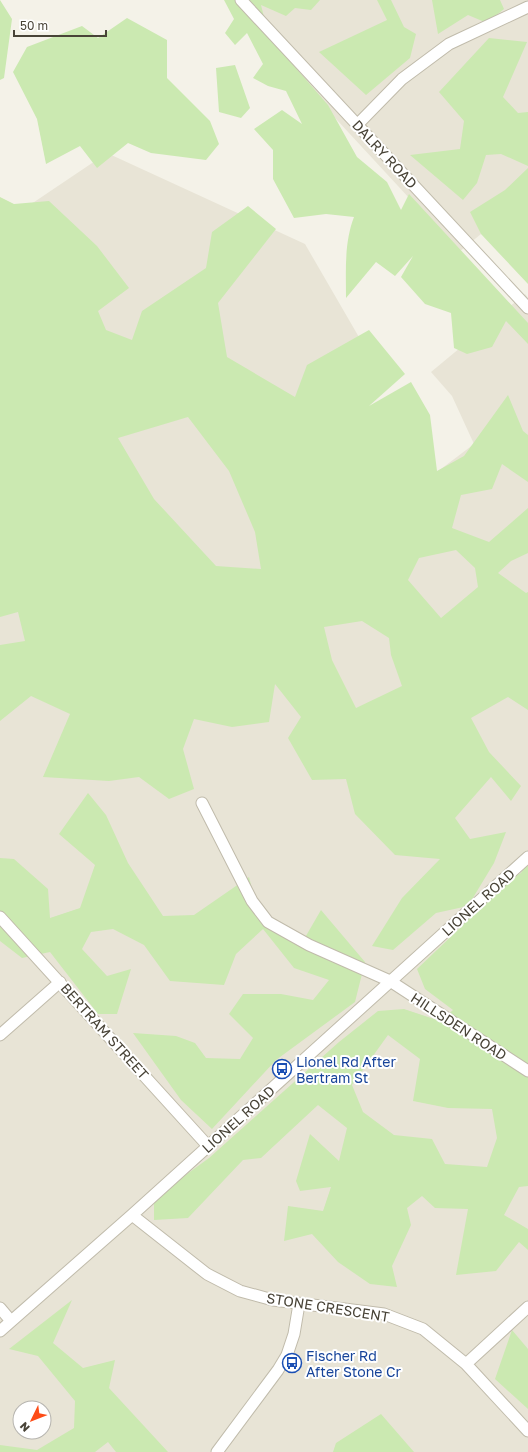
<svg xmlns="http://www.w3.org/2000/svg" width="528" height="1452" font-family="'Golos Text',sans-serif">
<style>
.residential{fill:#e8e4d6;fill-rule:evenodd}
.green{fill:#cbe9b1;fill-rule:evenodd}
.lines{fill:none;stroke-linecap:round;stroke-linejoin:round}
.street-casing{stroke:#c0bbab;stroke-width:13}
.street{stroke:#fff;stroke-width:11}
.labels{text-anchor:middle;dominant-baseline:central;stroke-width:4;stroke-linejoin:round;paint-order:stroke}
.street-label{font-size:14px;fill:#484337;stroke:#fff}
.transit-label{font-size:14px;fill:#164399;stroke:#fff;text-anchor:start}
</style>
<rect width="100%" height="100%" fill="#f4f2e8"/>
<path class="residential" d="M 226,0 L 528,0 L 528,190 L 481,234 L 459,252 Z
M 107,153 L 305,244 L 367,351 L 330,553 L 474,444 L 452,396 L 431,372 L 525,294 L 528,298 L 528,1452 L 0,1452 L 0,225 ZM 20,1408 L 44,1408 L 44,1432 L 20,1432 Z"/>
<path class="green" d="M 0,0 L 12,19 L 4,78 L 0,80 Z
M 224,0 L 320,0 L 311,10 L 295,8 L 286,16 L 261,5 L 269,37 L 328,105 L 357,157 L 387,182 L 401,210 L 409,194 L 528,323 L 528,344 L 506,321 L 492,347 L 467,354 L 454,348 L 451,313 L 425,304 L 401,277 L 413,256 L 395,276 L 376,262 L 346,298 C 346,271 344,243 354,217 L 326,214 L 294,218 L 273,179 L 273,150 L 254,129 L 282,110 L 302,124 L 286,91 L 268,86 L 253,78 L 263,64 L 247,33 L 235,45 L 225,33 L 234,19 Z
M 377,0 L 391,0 L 404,27 L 416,34 L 410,58 L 366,95 L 319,52 L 387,20 Z
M 432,0 L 500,0 L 504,9 L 487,23 L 468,15 L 438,34 Z
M 127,18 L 167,40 L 167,78 L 210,121 L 219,144 L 206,160 L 151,153 L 128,143 L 97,168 L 80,146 L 46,164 L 37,119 L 13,72 L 27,47 L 82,26 L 98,38 Z
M 489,38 L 527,42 L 503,97 L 518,113 L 528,112 L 528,166 L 501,154 L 486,155 L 477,183 L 463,200 L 410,155 L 460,149 L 464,121 L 439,92 Z
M 235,65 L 250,108 L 241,118 L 219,112 L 216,68 Z
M 528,168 L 528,284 L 481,234 L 470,212 L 505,190 Z
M 0,197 L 14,204 L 49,201 L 97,246 L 129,288 L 98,311 L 106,330 L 132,340 L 142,311 L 206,268 L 212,232 L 248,206 L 276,229 L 218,303 L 227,357 L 295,397 L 307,365 L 369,330 L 405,374 L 369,406 L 411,382 L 430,415 L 437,471 L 464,456 L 508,395 L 523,431 L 528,435 L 528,482 L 502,464 L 492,489 L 461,495 L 452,528 L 489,542 L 528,508 L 528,553 L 511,561 L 498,573 L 526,593 L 528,592 L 528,710 L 508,697 L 471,718 L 489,752 L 521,786 L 511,801 L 491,777 L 455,818 L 470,839 L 506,832 L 494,863 L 468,906 L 436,913 L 393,950 L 372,946 L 402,898 L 440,859 L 395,855 L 355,814 L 346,779 L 312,780 L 288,738 L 301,717 L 275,684 L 269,722 L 232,727 L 194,719 L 183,749 L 194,789 L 169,799 L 139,777 L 109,781 L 43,777 L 70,714 L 31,696 L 0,721 L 0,645 L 25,641 L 18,612 L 0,617 ZM 188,417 L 229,471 L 255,532 L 261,569 L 216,566 L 154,499 L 118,438 ZM 456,550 L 475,568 L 478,587 L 441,618 L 408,580 L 419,558 ZM 362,621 L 389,638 L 391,655 L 402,686 L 356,708 L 332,660 L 324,627 Z
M 88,793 L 106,815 L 128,863 L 163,916 L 194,915 L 249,877 L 260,920 L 303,941 L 321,910 L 365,962 L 355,1002 L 276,1060 L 212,1129 L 181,1100 L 133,1033 L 176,1036 L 195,1043 L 206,1058 L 240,1059 L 253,1038 L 229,1014 L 243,994 L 281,994 L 313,1000 L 329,980 L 294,968 L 263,929 L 236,954 L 224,985 L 170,981 L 144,945 L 113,929 L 91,932 L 82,949 L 107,976 L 131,969 L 117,1014 L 98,1014 L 50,952 L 22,958 L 0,941 L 0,858 L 14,859 L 48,889 L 50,918 L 80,908 L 95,865 L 59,834 Z
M 528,861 L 528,1186 L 519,1187 L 504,1215 L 528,1229 L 528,1250 L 519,1242 L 496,1271 L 456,1275 L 468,1209 L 435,1208 L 422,1196 L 407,1208 L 411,1225 L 392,1266 L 397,1287 L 370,1284 L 338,1262 L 312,1234 L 284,1241 L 288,1206 L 323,1211 L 331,1187 L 300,1191 L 296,1181 L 310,1134 L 339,1161 L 347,1128 L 318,1105 L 261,1158 L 243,1160 L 188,1218 L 154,1220 L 154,1198 L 209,1158 L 339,1042 L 378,1011 L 404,1009 L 440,1021 L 453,1010 L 425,989 L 417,969 L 460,928 L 496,886 L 521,873 ZM 388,1035 L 420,1059 L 413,1101 L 448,1108 L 492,1109 L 497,1138 L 487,1167 L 445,1164 L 432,1139 L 394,1135 L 363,1112 L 352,1085 Z
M 72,1300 L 53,1343 L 83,1368 L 115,1360 L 109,1388 L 168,1452 L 116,1452 L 108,1442 L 95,1452 L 0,1452 L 0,1445 L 37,1450 L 74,1428 L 75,1401 L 38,1356 L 9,1349 Z
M 512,1330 L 528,1349 L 528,1409 L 495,1379 Z
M 381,1414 L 414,1452 L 333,1452 L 336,1443 Z"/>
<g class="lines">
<defs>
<path id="street" d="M 241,0 L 528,308
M 358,124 L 402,79 L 449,44 L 528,7
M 202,803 L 252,901 L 268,922 L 309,945 L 390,981 L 528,1071
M 0,917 L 208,1146
M 0,1035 L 60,982
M 132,1215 L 207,1274 L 240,1291 L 273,1300 L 384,1314 L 423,1329 L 466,1364 L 528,1431
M 0,1308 L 11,1321
M 0,1331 L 132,1215 L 528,857
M 466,1364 L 528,1307
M 217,1452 L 278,1370 L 287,1355 L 294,1334 L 299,1304"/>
</defs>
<use href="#street" class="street-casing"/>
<use href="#street" class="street"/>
</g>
<defs>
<symbol id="bus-ring" viewBox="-11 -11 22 22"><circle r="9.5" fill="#fff" stroke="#1a4fb4" stroke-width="1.5"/><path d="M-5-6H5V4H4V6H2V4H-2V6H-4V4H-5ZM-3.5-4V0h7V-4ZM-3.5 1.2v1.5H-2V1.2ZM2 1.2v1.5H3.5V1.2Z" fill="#1a4fb4"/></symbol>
</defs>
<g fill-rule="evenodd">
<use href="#bus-ring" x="271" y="1058" width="22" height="22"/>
<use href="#bus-ring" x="281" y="1352" width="22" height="22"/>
</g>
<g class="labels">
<g class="street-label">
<text transform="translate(385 154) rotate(47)">DALRY ROAD</text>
<text transform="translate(478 902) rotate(-42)">LIONEL ROAD</text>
<text transform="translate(459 1026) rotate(33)">HILLSDEN ROAD</text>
<text transform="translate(105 1031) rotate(48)">BERTRAM STREET</text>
<text transform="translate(238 1119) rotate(-42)">LIONEL ROAD</text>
<text transform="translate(328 1307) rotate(9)">STONE CRESCENT</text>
</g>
<g class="transit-label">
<text x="296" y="1061">Lionel Rd After<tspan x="296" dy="16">Bertram St</tspan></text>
<text x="306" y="1355">Fischer Rd<tspan x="306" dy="16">After Stone Cr</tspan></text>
</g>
</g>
<g transform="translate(32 1420) rotate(227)"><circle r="19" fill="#ffffff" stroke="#b6b4af"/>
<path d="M0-3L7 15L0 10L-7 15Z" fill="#fd4c17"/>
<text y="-6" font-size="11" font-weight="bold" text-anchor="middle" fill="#484337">N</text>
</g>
<path d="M14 30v6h92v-6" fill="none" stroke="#484337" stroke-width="2"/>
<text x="20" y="30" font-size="12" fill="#484337" stroke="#ffffff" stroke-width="3" paint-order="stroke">50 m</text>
</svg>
